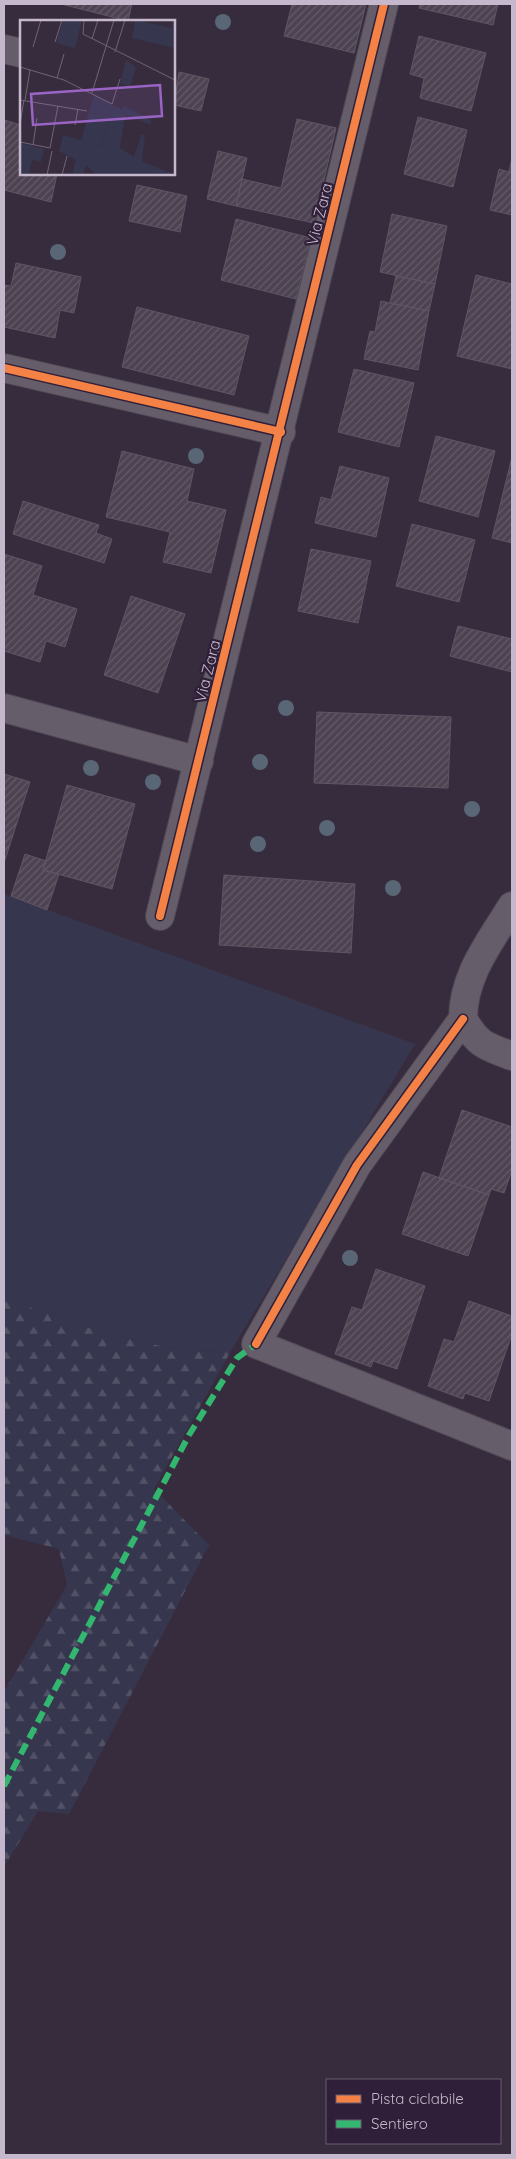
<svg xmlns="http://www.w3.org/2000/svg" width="516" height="2159" font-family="Quicksand,sans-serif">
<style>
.green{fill:#36364e}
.forest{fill:url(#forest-firs)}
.building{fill:url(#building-hatch);stroke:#5f5564}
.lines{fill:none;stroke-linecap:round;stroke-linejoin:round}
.minor-casing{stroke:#504754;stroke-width:30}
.minor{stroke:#655d6a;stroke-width:28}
.quiet{stroke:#33b770;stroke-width:6;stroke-dasharray:12 6;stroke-linecap:butt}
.cycleway-casing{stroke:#2f1f38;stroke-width:11}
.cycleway{stroke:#f48246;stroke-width:8}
.tree{fill:#596675}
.labels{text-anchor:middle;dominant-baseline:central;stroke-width:4.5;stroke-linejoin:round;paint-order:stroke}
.street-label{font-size:16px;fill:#c6b8cc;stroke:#2f1f38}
.inset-road{fill:none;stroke:#706476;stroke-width:1}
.view{fill:#9964c4;fill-opacity:0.15;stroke:#9964c4;stroke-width:2.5}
.inset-edge{fill:none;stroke:#c6b8cc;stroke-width:2.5}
</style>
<defs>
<pattern id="forest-firs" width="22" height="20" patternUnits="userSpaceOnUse" patternTransform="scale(1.25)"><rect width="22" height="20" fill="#36364e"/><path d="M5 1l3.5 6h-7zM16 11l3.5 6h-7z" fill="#525166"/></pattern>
<pattern id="building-hatch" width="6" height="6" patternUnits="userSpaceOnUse" patternTransform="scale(1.25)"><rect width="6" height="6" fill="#4c4251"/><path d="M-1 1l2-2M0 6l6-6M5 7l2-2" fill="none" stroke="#645b69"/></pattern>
</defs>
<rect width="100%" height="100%" fill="#372c3d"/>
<path class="green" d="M 4,894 L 415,1044 L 231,1351 L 177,1350 L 99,1331 L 33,1309 L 4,1290 Z"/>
<path class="forest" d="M 4,1290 L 33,1309 L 99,1331 L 177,1350 L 231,1351 L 154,1489 L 209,1545 L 69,1814 L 38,1811 L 4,1867 L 4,1692 L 67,1585 L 59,1549 L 4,1535 Z"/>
<path class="building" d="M 61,4 L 132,4 L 128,21 Z
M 292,4 L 366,4 L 354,53 L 284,36 Z
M 420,4 L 498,4 L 493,25 L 419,8 Z
M 419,36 L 486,53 L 471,111 L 420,98 L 424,78 L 410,74 Z
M 179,72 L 209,79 L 201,111 L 174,105 Z
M 418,117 L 467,130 L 453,187 L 404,174 Z
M 297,119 L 336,128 L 314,223 L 236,206 L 242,179 L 281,188 Z
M 4,120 L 21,125 L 21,174 L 57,174 L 51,202 L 4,190 Z
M 218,151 L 247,158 L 236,206 L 207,199 Z
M 512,158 L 512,215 L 490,210 L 499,169 L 509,172 Z
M 137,185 L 187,196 L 180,232 L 129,221 Z
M 392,214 L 447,226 L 435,284 L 380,272 Z
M 236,219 L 311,238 L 296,299 L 221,280 Z
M 16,263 L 81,277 L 74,313 L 60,310 L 55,338 L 4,327 L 4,285 L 11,286 Z
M 476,275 L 512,284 L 512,369 L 457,356 Z
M 396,276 L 435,284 L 429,311 L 390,303 Z
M 381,301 L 429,311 L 418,370 L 364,359 L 370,331 L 375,332 Z
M 137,307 L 249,336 L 234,395 L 122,367 Z
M 354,369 L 414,383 L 399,447 L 338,432 Z
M 436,436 L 495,451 L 478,517 L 419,501 Z
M 122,451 L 194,469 L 187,501 L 226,510 L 211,573 L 163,562 L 170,532 L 106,517 Z
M 512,457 L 512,543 L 492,538 Z
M 340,466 L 389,478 L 376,537 L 315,523 L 321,497 L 331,500 Z
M 23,501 L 99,525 L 96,533 L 112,539 L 104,563 L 13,534 Z
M 412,524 L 475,540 L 459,602 L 396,586 Z
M 311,549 L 371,561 L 358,623 L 298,611 Z
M 4,554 L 42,566 L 33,595 L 77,609 L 65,647 L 46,641 L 40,662 L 4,651 Z
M 131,596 L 185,614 L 158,693 L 104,675 Z
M 458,626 L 512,639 L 512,672 L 450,656 Z
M 317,712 L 451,717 L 448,788 L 314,783 Z
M 4,774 L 30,782 L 4,863 Z
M 67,785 L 135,804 L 112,889 L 43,870 Z
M 25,854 L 46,861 L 43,870 L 59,874 L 47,910 L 11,896 Z
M 224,875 L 355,884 L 351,953 L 219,945 Z
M 462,1110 L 512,1127 L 512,1170 L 504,1193 L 491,1189 L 489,1195 L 439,1178 Z
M 423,1172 L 489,1195 L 468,1256 L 402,1234 Z
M 376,1269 L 425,1286 L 397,1369 L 373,1361 L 371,1367 L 335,1354 L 352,1307 L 362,1310 Z
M 469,1301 L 512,1316 L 512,1334 L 489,1401 L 465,1393 L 463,1399 L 428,1386 L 444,1339 L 454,1342 Z"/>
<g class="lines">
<defs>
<path id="minor" d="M 4,49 L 21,53
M 4,368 L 281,432
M 4,708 L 199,761
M 160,916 L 384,4
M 463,1019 L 357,1165 L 256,1344 L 512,1446
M 463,1019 C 463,975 490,942 512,906
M 463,1019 C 478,1045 485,1046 512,1056"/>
</defs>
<use href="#minor" class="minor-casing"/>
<use href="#minor" class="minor"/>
<path class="quiet" d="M 4,1786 L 189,1435 L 237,1358 L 256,1344"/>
<defs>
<path id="cycleway" d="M 4,368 L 281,432
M 160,916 L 384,4
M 256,1344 L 357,1165 L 463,1019"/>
</defs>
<use href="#cycleway" class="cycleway-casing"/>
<use href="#cycleway" class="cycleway"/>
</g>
<g class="tree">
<circle cx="223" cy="22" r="8"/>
<circle cx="58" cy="252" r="8"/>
<circle cx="196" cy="456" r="8"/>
<circle cx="286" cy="708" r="8"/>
<circle cx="260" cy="762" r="8"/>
<circle cx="91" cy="768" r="8"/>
<circle cx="153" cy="782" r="8"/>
<circle cx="472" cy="809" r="8"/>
<circle cx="327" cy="828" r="8"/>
<circle cx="258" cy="844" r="8"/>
<circle cx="393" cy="888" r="8"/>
<circle cx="350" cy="1258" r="8"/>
</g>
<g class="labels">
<g class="street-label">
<text transform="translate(319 214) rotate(-76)">Via Zara</text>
<text transform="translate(207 671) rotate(-76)">Via Zara</text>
</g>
</g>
<g transform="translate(20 20)">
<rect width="155" height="155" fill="#372c3d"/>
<path d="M 106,40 L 116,47 L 110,67 L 100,63 ZM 74,75 L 93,85 L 82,126 L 61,121 Z" fill="#36364e"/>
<path d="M 115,0 L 152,8 L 152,0 L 155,0 L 155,28 L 112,18 ZM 93,85 L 101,89 L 104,86 L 131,100 L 131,105 L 105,95 L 100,128 L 114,137 L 121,115 L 125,114 L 122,141 L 155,155 L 77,155 L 66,145 L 63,155 L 52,155 L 56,140 L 39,131 L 43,115 L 82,126 ZM 1,123 L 24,129 L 21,142 L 12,140 L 9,155 L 0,155 Z" fill="#36364e"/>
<path d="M 43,0 L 62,0 L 55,28 L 36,23 Z" fill="#36364e"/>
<path class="inset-road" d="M 64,0 L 63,14 L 155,60M 72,19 L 78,0M 35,22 L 42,0M 13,27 L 21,0M 95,32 L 105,0M 0,47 L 44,60 L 92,84 L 100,59M 37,58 L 44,34M 72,73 L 94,0M 0,80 L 67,91M 5,80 L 10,50M 0,104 L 4,80M 55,105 L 58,89M 0,122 L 30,128 L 38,86M 13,125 L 17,98M 27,155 L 32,131M 42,155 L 47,136"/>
<path class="view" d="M 140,65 L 142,96 L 13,105 L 11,74 Z"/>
<rect width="155" height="155" class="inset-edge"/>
</g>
<rect width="516" height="2159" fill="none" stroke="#c6b8cc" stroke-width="10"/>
<rect x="326" y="2079" width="175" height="65" fill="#2f1f38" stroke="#6b5c73"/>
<rect x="336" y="2095" width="25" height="8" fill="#f48246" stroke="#6b5c73"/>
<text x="371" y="2104" font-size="15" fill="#c6b8cc">Pista ciclabile</text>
<rect x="336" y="2120" width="25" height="8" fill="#33b770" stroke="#6b5c73"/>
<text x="371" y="2129" font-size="15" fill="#c6b8cc">Sentiero</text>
</svg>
